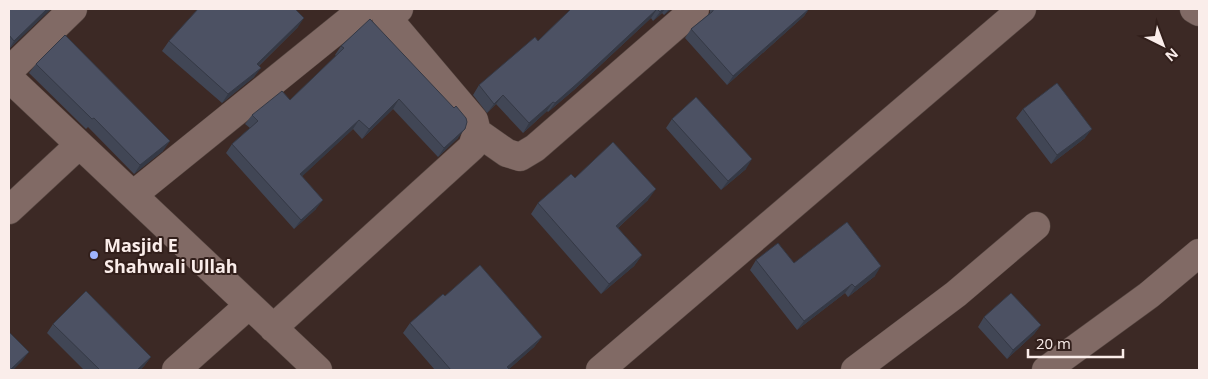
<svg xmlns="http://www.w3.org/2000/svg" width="1208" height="379" font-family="'Open Sans',sans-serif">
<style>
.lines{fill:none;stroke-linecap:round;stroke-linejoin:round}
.minor-casing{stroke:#564742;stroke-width:29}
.tertiary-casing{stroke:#564742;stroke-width:29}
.minor{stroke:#816a65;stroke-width:28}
.tertiary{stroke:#816a65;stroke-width:28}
.wall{fill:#414655}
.shaded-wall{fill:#353945}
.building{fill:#4c5163;stroke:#353945}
.poi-dot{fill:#9fb3fd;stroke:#321f1b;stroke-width:2}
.labels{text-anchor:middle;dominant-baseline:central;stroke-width:4;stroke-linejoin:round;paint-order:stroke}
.poi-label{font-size:18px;font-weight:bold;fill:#faedea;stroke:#321f1b;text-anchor:start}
</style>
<rect width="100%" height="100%" fill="#3c2925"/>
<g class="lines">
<defs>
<path id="minor" d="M 1194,9 L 1199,12
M 9,71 L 73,9
M 9,78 L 318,370
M 477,132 L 507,153 L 520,157 L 535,148 L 695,9
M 133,195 L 363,9
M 9,210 L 79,145
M 273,328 L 472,147 L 477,132 L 474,120 L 386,16 L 399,9
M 176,370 L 249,305
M 855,370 L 956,294 L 1036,226
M 1046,370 L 1149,295 L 1199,253"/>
<path id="tertiary" d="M 600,370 L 1022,9"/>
</defs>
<use href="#minor" class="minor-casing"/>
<use href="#tertiary" class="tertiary-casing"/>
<use href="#minor" class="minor"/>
<use href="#tertiary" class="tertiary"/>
</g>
<path class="wall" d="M 9,9 L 51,9 L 9,49 Z
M 571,9 L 671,9 L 664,15 L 662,13 L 653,21 L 651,18 L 575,89 L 548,112 L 547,111 L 523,133 L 496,104 L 487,113 L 473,95 L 479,85 L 538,41 Z
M 710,9 L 809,9 L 804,16 L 727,85 L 685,38 L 691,29 L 710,13 Z
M 298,27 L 259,66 L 254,77 L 222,103 L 162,51 L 169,41 Z
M 341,46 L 458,138 L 438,157 L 393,109 L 362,139 L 353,129 L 302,176 L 316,209 L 294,229 L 226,153 L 232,144 L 250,128 L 245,124 L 252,115 L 290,100 L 336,56 L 335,55 Z
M 36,64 L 163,151 L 134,174 L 88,127 L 86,129 L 29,73 Z
M 1023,109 L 1085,138 L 1051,164 L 1016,118 Z
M 672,119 L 746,169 L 721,190 L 666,128 Z
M 575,178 L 648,200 L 618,228 L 642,255 L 634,266 L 601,294 L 531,214 L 538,203 Z
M 756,260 L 794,263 L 875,276 L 848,297 L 845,293 L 797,330 L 750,270 Z
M 445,296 L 542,337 L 534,347 L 509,369 L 510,370 L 435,370 L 403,333 L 410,323 Z
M 984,317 L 1041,325 L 1034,334 L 1007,359 L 978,327 Z
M 53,324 L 151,357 L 144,366 L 140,370 L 84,370 L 47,333 Z"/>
<path class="shaded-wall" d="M 47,9 L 51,9 L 9,49 L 14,41 Z
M 657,9 L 651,18 L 575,89 L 548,112 L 555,103 Z
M 663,9 L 665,9 L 662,13 L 653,21 L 660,12 Z
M 669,9 L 671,9 L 664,15 Z
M 809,9 L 804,16 L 727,85 L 733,76 Z
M 304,18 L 298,27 L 251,73 L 257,64 Z
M 261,68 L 254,77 L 222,103 L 228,94 Z
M 503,95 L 496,104 L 487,113 L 494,104 Z
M 399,99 L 393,109 L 362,139 L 369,129 Z
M 553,102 L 547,111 L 523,133 L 529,123 Z
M 359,120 L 353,129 L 294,184 L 300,174 Z
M 465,129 L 458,138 L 438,157 L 444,148 Z
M 1092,129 L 1085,138 L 1051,164 L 1057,155 Z
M 170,141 L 163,151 L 134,174 L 140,165 Z
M 752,159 L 746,169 L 721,190 L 728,181 Z
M 656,189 L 648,200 L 609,236 L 616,226 Z
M 323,200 L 316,209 L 294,229 L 301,220 Z
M 642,255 L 634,266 L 601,294 L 609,284 Z
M 881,266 L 875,276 L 848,297 L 855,287 Z
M 852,284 L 845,293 L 797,330 L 804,321 Z
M 1041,325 L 1034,334 L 1007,359 L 1013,350 Z
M 542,337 L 534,347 L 508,370 L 507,367 Z
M 29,352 L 22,361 L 13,370 L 10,370 Z
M 151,357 L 144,366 L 140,370 L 137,370 Z"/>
<path class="building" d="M 9,9 L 47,9 L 14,41 L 9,35 Z
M 198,9 L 295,9 L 304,18 L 257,64 L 261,68 L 228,94 L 169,41 Z
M 571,9 L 657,9 L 581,80 L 555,103 L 553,102 L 529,123 L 503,95 L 494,104 L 479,85 L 535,37 L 538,41 Z
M 657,9 L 663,9 L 660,12 Z
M 714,9 L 809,9 L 733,76 L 691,29 L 712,12 Z
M 370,19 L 454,108 L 456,106 L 466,118 L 467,122 L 465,129 L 444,148 L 399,99 L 369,129 L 359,120 L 300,174 L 323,200 L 301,220 L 232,144 L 258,121 L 252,115 L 282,91 L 290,100 L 344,48 L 341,46 Z
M 65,35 L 170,141 L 140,165 L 94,118 L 92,119 L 36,64 Z
M 1057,83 L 1092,129 L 1057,155 L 1023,109 Z
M 696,97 L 752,159 L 728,181 L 672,119 Z
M 613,142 L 656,189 L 616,226 L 642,255 L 609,284 L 538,203 L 571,174 L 575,178 Z
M 847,222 L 881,266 L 855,287 L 852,284 L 804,321 L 756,260 L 778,243 L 794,263 Z
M 480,265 L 542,337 L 507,367 L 510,370 L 451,370 L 410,323 L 443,294 L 445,296 Z
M 86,291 L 151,357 L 137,370 L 100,370 L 53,324 Z
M 1011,293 L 1041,325 L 1013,350 L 984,317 Z
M 9,332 L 29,352 L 10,370 L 9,370 Z"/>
<circle class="poi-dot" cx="94" cy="255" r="5"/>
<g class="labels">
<g class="poi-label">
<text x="104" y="245">Masjid E<tspan x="104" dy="21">Shahwali Ullah</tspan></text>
</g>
</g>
<rect width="1208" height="379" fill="none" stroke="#faedea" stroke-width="20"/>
<g transform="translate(1163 45) rotate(138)" stroke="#321f1b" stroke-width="4" paint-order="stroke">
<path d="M0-4L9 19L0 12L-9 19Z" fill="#faedea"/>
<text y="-8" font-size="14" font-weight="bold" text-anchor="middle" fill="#faedea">N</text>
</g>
<path d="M1028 349v8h95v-8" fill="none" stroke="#faedea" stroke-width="2.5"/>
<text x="1036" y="349" font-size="15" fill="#faedea" stroke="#321f1b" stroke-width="4" paint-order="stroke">20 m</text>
</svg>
